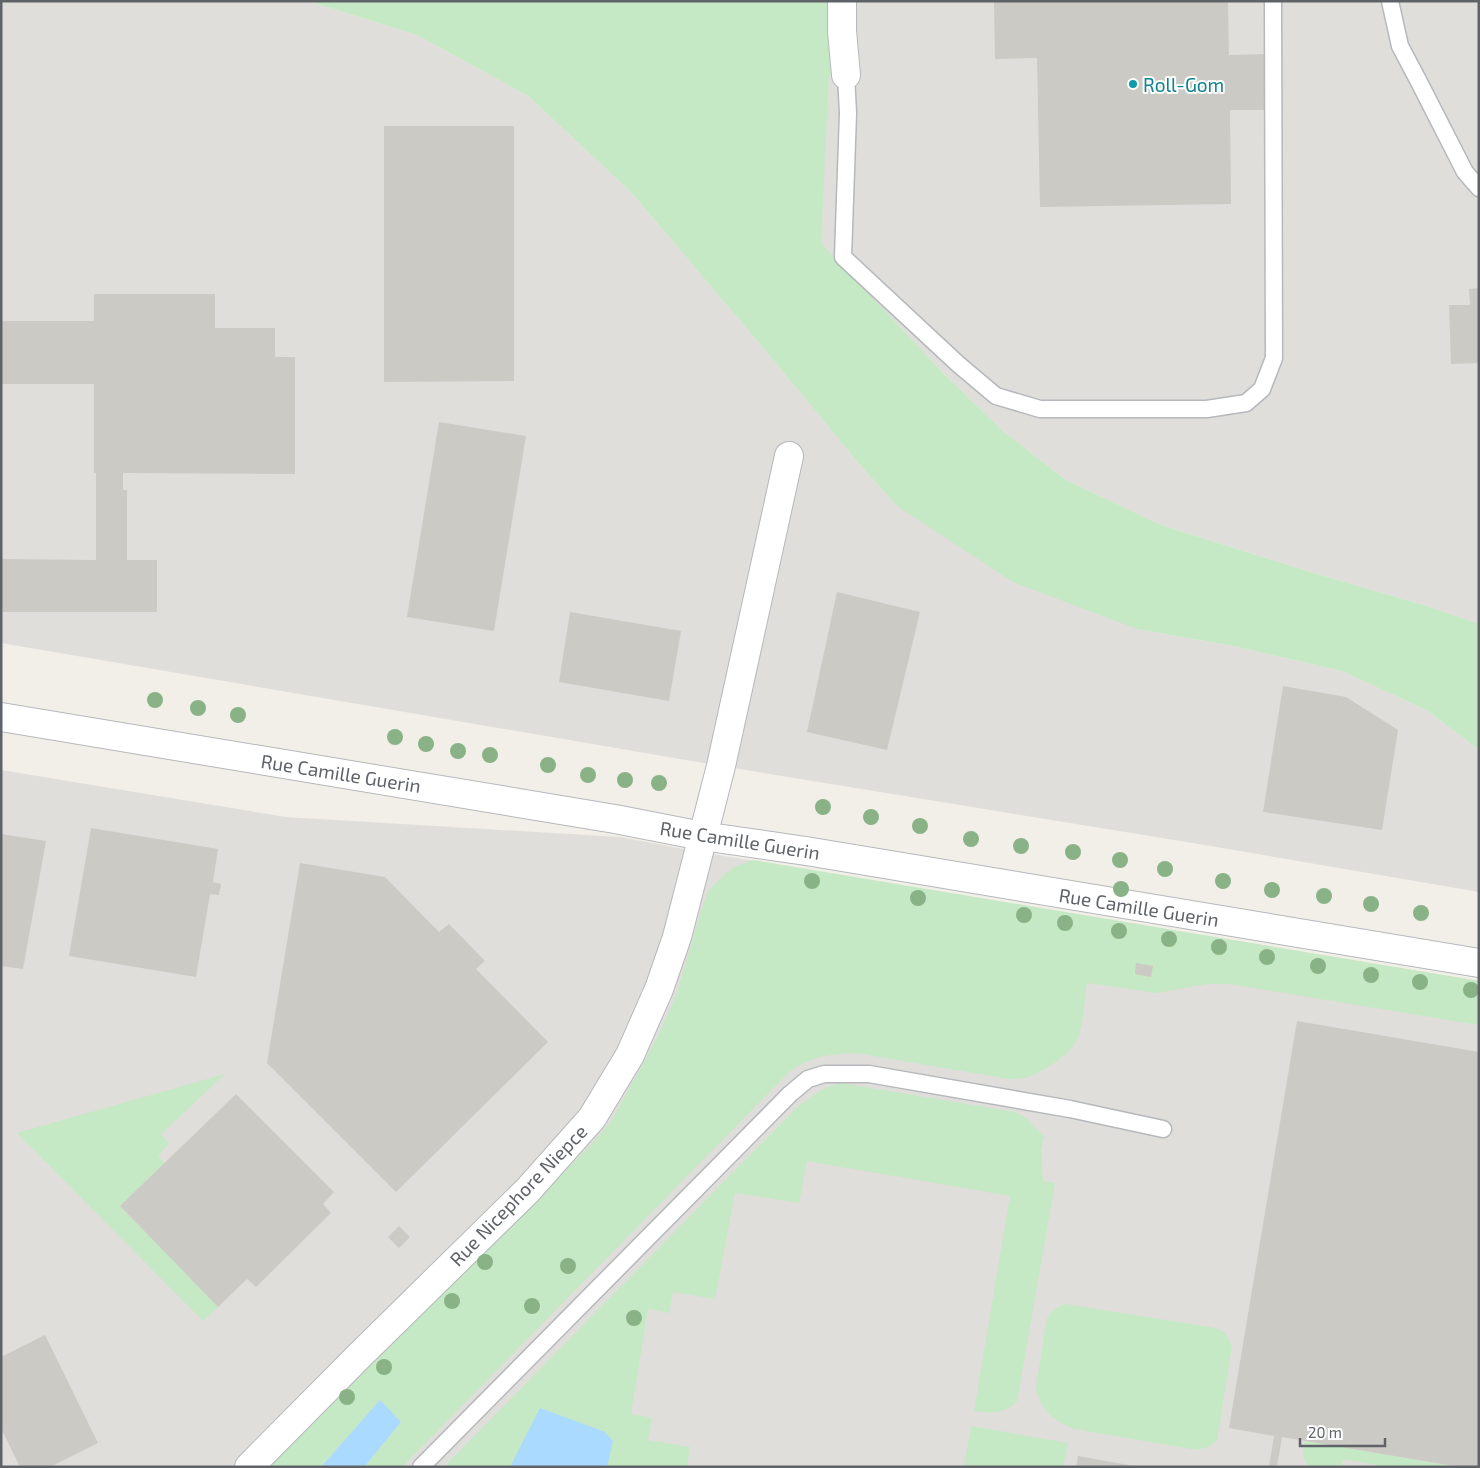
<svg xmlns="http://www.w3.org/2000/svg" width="1480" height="1468" font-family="'Exo 2',sans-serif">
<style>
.industrial{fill:#e0deda}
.green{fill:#c5e8c5}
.water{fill:#aadaff}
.building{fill:#cccac5}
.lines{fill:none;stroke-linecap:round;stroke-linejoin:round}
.service-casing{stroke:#b5b8bc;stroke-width:19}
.minor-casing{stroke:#b5b8bc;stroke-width:30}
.service{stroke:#fff;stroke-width:16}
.minor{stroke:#fff;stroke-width:28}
.tree{fill:#89b387}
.culture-dot{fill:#0f9aa8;stroke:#fff;stroke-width:2}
.labels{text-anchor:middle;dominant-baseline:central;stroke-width:4;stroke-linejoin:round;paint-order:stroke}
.culture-label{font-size:19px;fill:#0d838f;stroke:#fff;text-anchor:start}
.street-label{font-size:19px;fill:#5f6368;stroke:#fff}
</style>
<rect width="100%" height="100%" fill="#f1efe8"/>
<path class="industrial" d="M 1,1 L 308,1 L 417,35 L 528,96 L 630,191 L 759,343 L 861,466 L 897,506 L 1137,629 L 1233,646 L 1342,671 L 1428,711 L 1479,750 L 1479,892 L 1199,844 L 721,766 L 1,643 Z
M 842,1 L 1479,1 L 1479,624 L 1430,607 L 1307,571 L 1161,525 L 1066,480 L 1003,431 L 945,375 L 820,243 L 829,74 L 845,75 Z
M 1,770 L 286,817 L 620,837 L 700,852 L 1479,981 L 1479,1467 L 1,1467 Z"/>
<path class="green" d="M 308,1 L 842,1 L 846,75 L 829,74 L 821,243 L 945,375 L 1003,431 L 1066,480 L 1161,525 L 1307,571 L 1430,607 L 1479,624 L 1479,750 L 1428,711 L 1342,671 L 1233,646 L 1137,629 L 1013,582 L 897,506 L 861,466 L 759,343 L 630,191 L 528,96 L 417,35 Z
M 753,860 L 1479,981 L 1479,1025 L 1229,984 L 1207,984 L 1157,993 L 1087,983 C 1084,1002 1084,1023 1077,1040 C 1071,1054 1039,1075 1024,1078 C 1020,1079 1014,1079 1009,1079 L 856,1053 C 830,1054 811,1056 789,1072 L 402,1467 L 364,1467 L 401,1422 L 380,1400 L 321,1467 L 267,1467 L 590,1146 L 612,1120 L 658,1036 L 677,993 L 703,905 L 709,890 L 725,874 L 736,866 Z
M 225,1074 L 161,1134 L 169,1143 L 158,1156 L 165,1163 L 120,1206 L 218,1307 L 203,1321 L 17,1133 Z
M 841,1083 L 1015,1112 L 1026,1118 L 1044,1136 L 1041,1150 L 1043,1181 L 1055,1183 L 1017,1402 C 1002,1415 992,1413 974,1411 L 1010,1196 L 807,1161 L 799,1203 L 735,1193 L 715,1299 L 673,1292 L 669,1313 L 648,1309 L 631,1414 L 652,1418 L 648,1440 L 690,1447 L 687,1467 L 607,1467 L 613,1441 L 541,1408 L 510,1467 L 444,1467 L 794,1110 C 809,1098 822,1087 841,1083 Z
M 1065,1304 L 1216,1328 L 1226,1334 L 1232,1347 L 1217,1440 C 1208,1448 1203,1450 1191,1449 L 1074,1429 C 1054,1421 1040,1409 1036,1388 L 1047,1318 C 1052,1311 1057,1307 1065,1304 Z
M 971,1426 L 1068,1443 L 1063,1467 L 964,1467 Z
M 1305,1441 L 1460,1467 L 1376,1467 L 1376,1465 L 1343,1459 L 1342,1467 L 1310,1467 C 1301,1459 1303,1451 1305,1441 Z"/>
<path class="water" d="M 380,1400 L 401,1422 L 364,1467 L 321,1467 Z
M 540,1408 L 605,1432 L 613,1441 L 607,1467 L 510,1467 Z"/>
<path class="building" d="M 994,1 L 1228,1 L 1229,55 L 1267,54 L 1267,110 L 1230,110 L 1231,204 L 1040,207 L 1037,58 L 995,59 Z
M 384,126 L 514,126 L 514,381 L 384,382 Z
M 1479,288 L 1479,363 L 1451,364 L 1449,305 L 1470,305 L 1469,289 Z
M 94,294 L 215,294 L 215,328 L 275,328 L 275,357 L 295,357 L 295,474 L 123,473 L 123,490 L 127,490 L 127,560 L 157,560 L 157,612 L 1,612 L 1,559 L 96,560 L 96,473 L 94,473 L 94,384 L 1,384 L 1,321 L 94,321 Z
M 439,422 L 526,436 L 494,631 L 407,617 Z
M 837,592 L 920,612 L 887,750 L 807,732 Z
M 570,612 L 681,631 L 669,701 L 559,682 Z
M 1283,686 L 1346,697 L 1398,730 L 1382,830 L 1263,812 Z
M 91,828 L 218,849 L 213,882 L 221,884 L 219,895 L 210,894 L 196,977 L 69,956 Z
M 1,834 L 46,841 L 23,969 L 1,966 Z
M 300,863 L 385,877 L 439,932 L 449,924 L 485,961 L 476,969 L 548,1042 L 396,1192 L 267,1063 Z
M 1136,963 L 1153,966 L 1151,977 L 1135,974 Z
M 1297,1021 L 1479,1052 L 1479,1467 L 1460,1467 L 1282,1437 L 1277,1467 L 1269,1467 L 1274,1436 L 1229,1428 Z
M 236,1094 L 334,1192 L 323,1204 L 331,1213 L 256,1287 L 247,1279 L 218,1307 L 120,1206 Z
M 399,1226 L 410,1237 L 399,1248 L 388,1237 Z
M 45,1335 L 98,1443 L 50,1467 L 20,1467 L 1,1428 L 1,1357 Z
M 1078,1456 L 1134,1466 L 1134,1467 L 1076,1467 Z"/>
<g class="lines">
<defs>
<path id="service" d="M 1390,1 L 1400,46 L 1418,80 L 1465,172 L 1479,188
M 846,75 L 848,113 L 843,257 L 958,364 L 996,396 L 1040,409 L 1207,409 L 1246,403 L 1262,389 L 1274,358 L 1273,1
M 421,1467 L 790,1094 L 808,1079 L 824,1074 L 869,1074 L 1070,1109 L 1163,1129"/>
<path id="minor" d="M 842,1 L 842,31 L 846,75
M 1,717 L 615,819 L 702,836 L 806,851 L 1479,963
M 249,1467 L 359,1356 L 528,1190 L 592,1118 L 630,1055 L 659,989 L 677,937 L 721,766 L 789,456"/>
</defs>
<use href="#service" class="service-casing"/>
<use href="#minor" class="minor-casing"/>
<use href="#service" class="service"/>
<use href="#minor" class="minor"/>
</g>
<g class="tree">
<circle cx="155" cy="700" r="8"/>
<circle cx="198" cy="708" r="8"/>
<circle cx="238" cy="715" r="8"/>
<circle cx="395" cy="737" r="8"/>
<circle cx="426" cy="744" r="8"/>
<circle cx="458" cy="751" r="8"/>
<circle cx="490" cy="755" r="8"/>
<circle cx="548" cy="765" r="8"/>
<circle cx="588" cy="775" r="8"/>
<circle cx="625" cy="780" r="8"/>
<circle cx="659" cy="783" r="8"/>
<circle cx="823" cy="807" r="8"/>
<circle cx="871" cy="817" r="8"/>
<circle cx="920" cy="826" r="8"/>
<circle cx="971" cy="839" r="8"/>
<circle cx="1021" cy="846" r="8"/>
<circle cx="1073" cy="852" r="8"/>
<circle cx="1120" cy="860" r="8"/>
<circle cx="1165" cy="869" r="8"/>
<circle cx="812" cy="881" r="8"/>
<circle cx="1223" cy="881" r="8"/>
<circle cx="1121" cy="889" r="8"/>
<circle cx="1272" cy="890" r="8"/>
<circle cx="1324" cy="896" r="8"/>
<circle cx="918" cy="898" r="8"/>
<circle cx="1371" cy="904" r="8"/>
<circle cx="1421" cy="913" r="8"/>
<circle cx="1024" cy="915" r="8"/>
<circle cx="1065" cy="923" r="8"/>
<circle cx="1119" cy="931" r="8"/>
<circle cx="1169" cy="939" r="8"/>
<circle cx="1219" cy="947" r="8"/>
<circle cx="1267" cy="957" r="8"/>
<circle cx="1318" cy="966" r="8"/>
<circle cx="1371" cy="975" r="8"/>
<circle cx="1420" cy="982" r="8"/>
<circle cx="1471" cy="990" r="8"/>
<circle cx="485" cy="1262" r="8"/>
<circle cx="568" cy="1266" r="8"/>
<circle cx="452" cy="1301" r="8"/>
<circle cx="532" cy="1306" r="8"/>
<circle cx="634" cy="1318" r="8"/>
<circle cx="384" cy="1367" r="8"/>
<circle cx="347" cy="1397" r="8"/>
</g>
<circle class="culture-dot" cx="1133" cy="84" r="5"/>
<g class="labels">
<g class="culture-label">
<text x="1143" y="84">Roll-Gom</text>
</g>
<g class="street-label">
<text transform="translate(341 773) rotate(9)">Rue Camille Guerin</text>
<text transform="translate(740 840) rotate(9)">Rue Camille Guerin</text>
<text transform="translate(1139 907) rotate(9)">Rue Camille Guerin</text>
<text transform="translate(518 1195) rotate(-46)">Rue Nicephore Niepce</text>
</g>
</g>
<rect width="1480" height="1468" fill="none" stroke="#5f6368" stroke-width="5"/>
<path d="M1300 1438v8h85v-8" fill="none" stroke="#5f6368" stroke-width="2.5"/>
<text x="1308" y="1438" font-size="15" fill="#5f6368" stroke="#ffffff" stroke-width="4" paint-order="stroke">20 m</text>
</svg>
